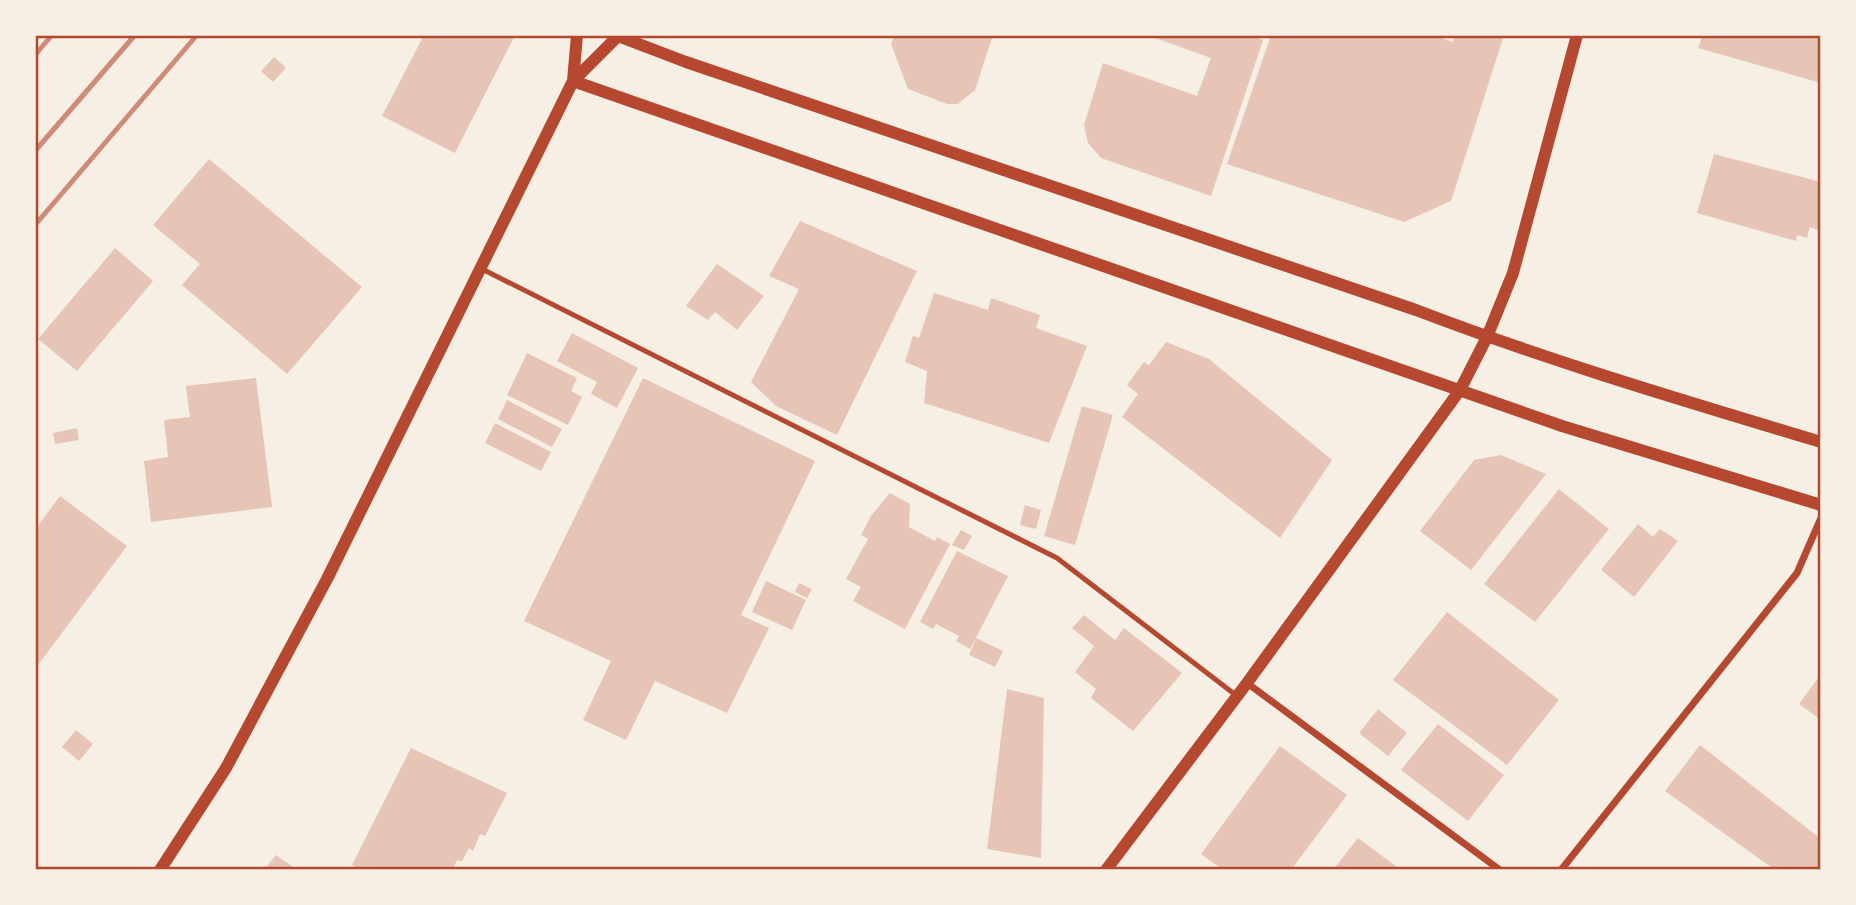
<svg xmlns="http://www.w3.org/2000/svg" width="1856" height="905" font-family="'Fira Sans',sans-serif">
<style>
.building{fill:#e6c5b7}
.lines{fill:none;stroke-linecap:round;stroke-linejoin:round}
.service{stroke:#b5482f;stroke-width:5}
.minor{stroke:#b5482f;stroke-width:7}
.tertiary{stroke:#b5482f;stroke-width:12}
.rail{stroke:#cf8b77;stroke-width:5}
.neatline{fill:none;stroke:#b5482f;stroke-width:2.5}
</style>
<rect width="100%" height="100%" fill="#f6efe4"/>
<path class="building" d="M 424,35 L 515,35 L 455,153 L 382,116 Z
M 895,35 L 993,35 L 975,90 L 958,104 L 947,104 L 908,89 L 891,44 Z
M 1147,35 L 1247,35 L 1263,40 L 1211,196 L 1101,158 L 1088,143 L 1084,125 L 1103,63 L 1197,96 L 1211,58 Z
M 1271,35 L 1432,35 L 1453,42 L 1456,35 L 1504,35 L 1451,201 L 1404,222 L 1227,164 Z
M 1703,35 L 1821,35 L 1821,83 L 1698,48 Z
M 274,57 L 286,68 L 273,82 L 261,71 Z
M 1714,154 L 1821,182 L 1818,199 L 1821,200 L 1821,222 L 1818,230 L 1810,227 L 1807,238 L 1797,235 L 1796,241 L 1697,213 Z
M 209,159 L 362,287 L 287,374 L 182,285 L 200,264 L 153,225 Z
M 800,221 L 917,271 L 837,435 L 776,406 L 751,382 L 799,289 L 769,276 Z
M 115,248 L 153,281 L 77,371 L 38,339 Z
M 717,264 L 764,296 L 737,330 L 715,312 L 708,320 L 686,306 Z
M 934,293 L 988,310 L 991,298 L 1040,315 L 1036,328 L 1087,346 L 1049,443 L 924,403 L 927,371 L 905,362 L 913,336 L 919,338 Z
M 572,333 L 638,368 L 617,408 L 591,394 L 597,382 L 557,361 Z
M 1166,342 L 1209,359 L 1332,460 L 1280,538 L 1122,417 L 1138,394 L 1127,385 L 1144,362 L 1149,365 Z
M 527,353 L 577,378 L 571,391 L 582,397 L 568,425 L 507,395 Z
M 256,378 L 272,507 L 151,522 L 144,461 L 168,457 L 164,420 L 190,417 L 186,386 Z
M 643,378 L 815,461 L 741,615 L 769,628 L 727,713 L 655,681 L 626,740 L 583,720 L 611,661 L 524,621 Z
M 507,400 L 562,429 L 552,447 L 498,419 Z
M 1082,406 L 1113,415 L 1075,545 L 1044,536 Z
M 495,423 L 551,452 L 541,471 L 485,443 Z
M 77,428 L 79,440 L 55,444 L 53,433 Z
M 1501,455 L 1546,474 L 1471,570 L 1420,531 L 1474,460 Z
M 1559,489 L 1609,529 L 1535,622 L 1484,584 Z
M 890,493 L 910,504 L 909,527 L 935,541 L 937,537 L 950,544 L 905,629 L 853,601 L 861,587 L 846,579 L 868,539 L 861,535 L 871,516 Z
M 60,496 L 127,546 L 35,669 L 35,530 Z
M 1025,505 L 1041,510 L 1036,529 L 1020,525 Z
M 1638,524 L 1653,537 L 1660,529 L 1678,541 L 1634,597 L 1601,570 Z
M 961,530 L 972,536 L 964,550 L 952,545 Z
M 957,551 L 1008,576 L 970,649 L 956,641 L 959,636 L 936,624 L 933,629 L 920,622 Z
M 766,581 L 806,600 L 792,630 L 752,612 Z
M 799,583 L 812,589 L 807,598 L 795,592 Z
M 1447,612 L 1559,700 L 1507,765 L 1393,680 Z
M 1084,615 L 1115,640 L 1124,628 L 1182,673 L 1133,731 L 1091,698 L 1096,689 L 1075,672 L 1094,646 L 1072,628 Z
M 976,638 L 1003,651 L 995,667 L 969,655 Z
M 1821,674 L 1821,720 L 1799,704 Z
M 1007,689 L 1044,698 L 1041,858 L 987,849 Z
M 1378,709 L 1407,733 L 1388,756 L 1359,733 Z
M 1438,724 L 1504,775 L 1468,821 L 1401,770 Z
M 76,730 L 93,744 L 79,761 L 62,747 Z
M 1700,745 L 1821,839 L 1821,870 L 1775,870 L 1665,791 Z
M 1280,746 L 1347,795 L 1291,870 L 1223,870 L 1201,854 Z
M 411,748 L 507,793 L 485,836 L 480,834 L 473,851 L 469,848 L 462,861 L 457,860 L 452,870 L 361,870 L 352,865 Z
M 1358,838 L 1401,870 L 1333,870 Z
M 276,855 L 297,870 L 264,870 Z"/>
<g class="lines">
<path class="service" d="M 480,268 L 1057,558 L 1237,696"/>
<path class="minor" d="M 1247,683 L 1500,870
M 1561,870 L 1797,573 L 1821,518"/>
<path class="tertiary" d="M 615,35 L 686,62 L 1416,310 C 1549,361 1685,401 1821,442
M 573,81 L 1562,426 L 1821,505
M 573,81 L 577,35
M 160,870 L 226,768 L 327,579 L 573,81 L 619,35
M 1106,870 L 1247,683 L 1460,390 L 1487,337 L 1513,273 L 1577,35"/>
<path class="rail" d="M 35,55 L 52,35
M 35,151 L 135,35
M 35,225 L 197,35"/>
</g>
<rect width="1856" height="905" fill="none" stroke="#f6efe4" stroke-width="74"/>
<rect x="37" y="37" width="1782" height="831" class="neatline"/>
</svg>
